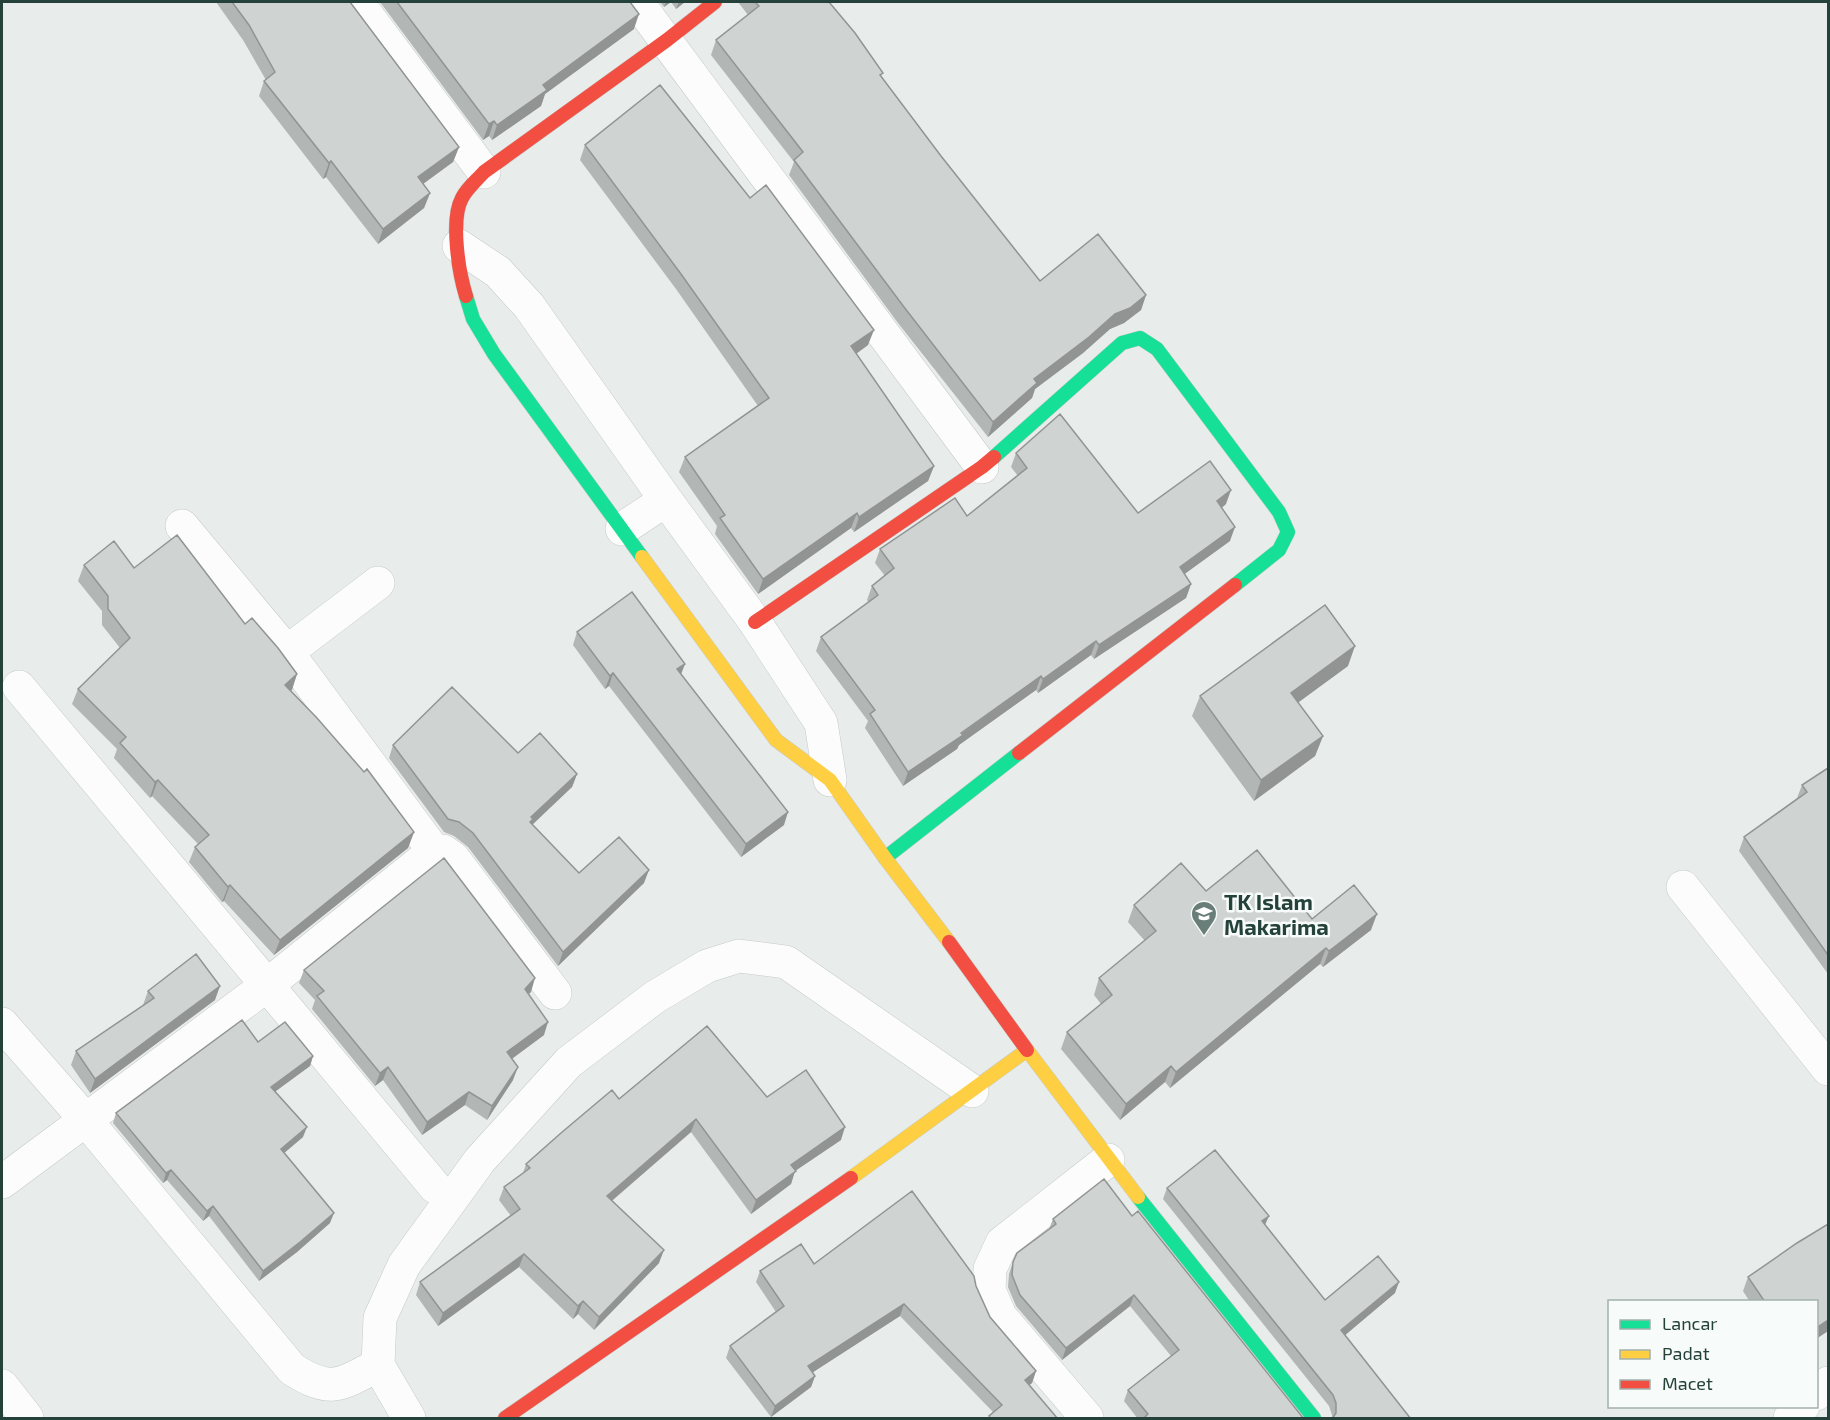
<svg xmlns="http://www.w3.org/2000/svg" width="1830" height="1420" font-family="'Exo 2',sans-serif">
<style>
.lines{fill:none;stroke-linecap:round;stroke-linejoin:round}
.street-casing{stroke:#c5cac8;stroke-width:34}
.fast-casing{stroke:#c3cbc8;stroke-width:15}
.slow-casing{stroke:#c3cbc8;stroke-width:15}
.jam-casing{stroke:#c3cbc8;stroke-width:15}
.street{stroke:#fcfcfc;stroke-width:33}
.fast{stroke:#16e098;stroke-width:14}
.slow{stroke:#ffcf43;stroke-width:14}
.jam{stroke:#f24e42;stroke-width:14}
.wall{fill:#b2b6b5}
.shaded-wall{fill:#919493}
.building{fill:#cfd4d2;stroke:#919493;stroke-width:1.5}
.labels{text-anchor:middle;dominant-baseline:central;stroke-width:5;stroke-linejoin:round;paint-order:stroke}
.poi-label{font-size:22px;font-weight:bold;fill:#24423a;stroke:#f7fbf9;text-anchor:start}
</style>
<rect width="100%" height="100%" fill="#e8edeb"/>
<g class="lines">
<defs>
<path id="street" d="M 357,2 L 484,172
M 637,2 L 982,467
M 459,246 L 498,272 L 529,306 L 666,500 L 755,622 L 821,723 L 830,780
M 182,526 L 287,652 L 434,851
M 622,529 L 666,500
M 287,652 L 378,583
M 19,687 L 435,1187
M 1683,887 L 1828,1069
M 2,1024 L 85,1119 L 292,1369 C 331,1394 340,1385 378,1365
M 2,1182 L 266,986 L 434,851 L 443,851 L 453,858 L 555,993
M 2,1386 L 27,1418
M 1816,1394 L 1828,1383
M 409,1418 L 378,1365 L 380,1318 L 404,1265 L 480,1160 L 569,1062 L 655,997 L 707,966 L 739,956 L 786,962 L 972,1091
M 1087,1418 L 1000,1316 L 989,1290 L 990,1269 L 1002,1243 L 1108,1160
M 1790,1418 L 1803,1406"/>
<path id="fast" d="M 466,296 L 473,319 L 494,354 L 642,557
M 994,457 L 1122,343 L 1140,338 L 1157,349 L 1279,512 L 1288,532 L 1279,550 L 1235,585
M 885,858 L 1019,753
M 1138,1197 L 1314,1418"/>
<path id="slow" d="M 642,557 L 776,740 L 830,780 L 885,858 L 949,942
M 851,1178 L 1027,1050 L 1138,1197"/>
<path id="jam" d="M 466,296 C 459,273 450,220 462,198 C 467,188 477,180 484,172 L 667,40 L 715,2
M 755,622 L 982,467 L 994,457
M 1019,753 L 1235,585
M 949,942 L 1027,1050
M 505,1418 L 851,1178"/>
</defs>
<use href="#street" class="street-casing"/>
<use href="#fast" class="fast-casing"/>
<use href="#slow" class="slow-casing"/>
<use href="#jam" class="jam-casing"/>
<use href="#street" class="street"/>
<use href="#fast" class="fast"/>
<use href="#slow" class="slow"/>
<use href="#jam" class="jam"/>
</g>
<path class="wall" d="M 216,2 L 350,2 L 459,147 L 453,162 L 423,184 L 430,193 L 424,208 L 378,244 L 326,177 L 323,179 L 259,96 L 264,81 L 266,80 L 243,40 Z
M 380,2 L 630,2 L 634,29 L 545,94 L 541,106 L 492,140 L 489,136 L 483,140 Z
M 660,2 L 685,2 L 676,9 L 671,2 L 664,7 Z
M 738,2 L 829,2 L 883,73 L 881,76 L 941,156 L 1040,281 L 1146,295 L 1141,310 L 1124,323 L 1110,329 L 1083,353 L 1035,389 L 1032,398 L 988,437 L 898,323 L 789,175 L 794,162 L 711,55 L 716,40 L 748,15 Z
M 585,145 L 868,345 L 856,354 L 934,466 L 928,481 L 854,532 L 851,528 L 758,594 L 715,534 L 717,526 L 679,472 L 685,457 L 758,406 L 676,289 L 580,160 Z
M 1016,453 L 1138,513 L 1226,504 L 1222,508 L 1230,541 L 1184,574 L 1191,584 L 1186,598 L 1094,659 L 1091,655 L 1038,693 L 1036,690 L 959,745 L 957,749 L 903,786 L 865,728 L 868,721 L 816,651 L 821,637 L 868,602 L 867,600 L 872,586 L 885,576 L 875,563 L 880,549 L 967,516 L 1018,476 L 1011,467 Z
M 84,565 L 134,568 L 245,624 L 297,674 L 291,691 L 414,832 L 408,848 L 274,955 L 224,901 L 222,902 L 189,862 L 195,847 L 198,844 L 152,796 L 150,798 L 114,758 L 117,749 L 72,704 L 78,689 L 120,648 L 102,625 L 102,611 L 78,581 Z
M 577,632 L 681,674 L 784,825 L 741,857 L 609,686 L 605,689 L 573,645 Z
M 1348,666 L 1298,702 L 1323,736 L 1315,756 L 1254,801 L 1192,716 L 1200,696 Z
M 393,745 L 518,753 L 577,774 L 572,787 L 532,824 L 579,873 L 644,883 L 558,966 L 468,847 L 454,836 L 444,832 L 389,758 Z
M 1828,768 L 1828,974 L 1739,851 L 1744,837 L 1797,798 L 1802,785 Z
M 1206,891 L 1312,919 L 1371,930 L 1323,967 L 1320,964 L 1170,1088 L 1165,1082 L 1120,1120 L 1061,1049 L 1067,1032 L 1101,1004 L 1094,995 L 1099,978 L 1145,941 L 1128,922 L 1134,905 Z
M 304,970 L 531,992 L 528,994 L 544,1035 L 512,1059 L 513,1080 L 487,1120 L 465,1105 L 422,1135 L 383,1080 L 375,1086 L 312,1009 L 315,1000 L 299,983 Z
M 148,991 L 215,1000 L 90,1093 L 71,1065 L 76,1051 L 143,1005 Z
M 258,1042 L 313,1056 L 310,1066 L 275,1091 L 303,1137 L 284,1153 L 330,1223 L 297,1252 L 259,1281 L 209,1216 L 203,1221 L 167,1180 L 163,1183 L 113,1123 L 116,1113 Z
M 767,1097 L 841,1140 L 795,1171 L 791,1184 L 751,1214 L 691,1132 L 612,1201 L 659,1263 L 594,1330 L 578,1314 L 573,1319 L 519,1267 L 438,1326 L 416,1295 L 420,1282 L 511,1216 L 499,1200 L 504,1187 L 523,1173 L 526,1164 L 619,1099 Z
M 1167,1188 L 1265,1225 L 1325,1300 L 1395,1293 L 1345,1335 L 1411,1419 L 1332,1418 L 1332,1415 L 1329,1406 L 1163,1199 Z
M 1132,1216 L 1303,1418 L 1138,1419 L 1124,1401 L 1128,1390 L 1171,1356 L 1130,1306 L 1062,1360 L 1016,1306 L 1008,1287 L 1009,1274 L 1013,1262 L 1049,1229 L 1053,1219 Z
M 1828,1224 L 1828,1331 L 1816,1339 L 1816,1302 L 1750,1302 L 1743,1291 L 1748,1277 L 1797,1243 Z
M 814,1264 L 976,1286 L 990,1317 L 1036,1371 L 1032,1383 L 1029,1385 L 1058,1419 L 989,1419 L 989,1416 L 994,1413 L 900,1316 L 813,1372 L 815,1376 L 811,1387 L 771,1417 L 726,1358 L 730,1346 L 776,1312 L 756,1282 L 760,1271 Z"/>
<path class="shaded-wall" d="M 666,2 L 671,2 L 664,7 Z
M 679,2 L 685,2 L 676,9 Z
M 639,14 L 634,29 L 545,94 L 541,106 L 492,140 L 497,125 L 543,85 Z
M 494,121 L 489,136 L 483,140 L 489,124 Z
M 459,147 L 453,162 L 412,192 L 418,177 Z
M 331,161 L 326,177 L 323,179 L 329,163 Z
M 430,193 L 424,208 L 378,244 L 383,229 Z
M 1146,295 L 1141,310 L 1124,323 L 1110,329 L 1083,353 L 1035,389 L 1032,398 L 988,437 L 993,422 L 1034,379 L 1115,314 Z
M 874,330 L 868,345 L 846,361 L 851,346 Z
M 934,466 L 928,481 L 854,532 L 859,517 Z
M 1231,490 L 1226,504 L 1212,515 L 1217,501 Z
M 857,513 L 851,528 L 758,594 L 763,579 Z
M 1235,527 L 1230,541 L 1175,581 L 1180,567 Z
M 1191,584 L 1186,598 L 1094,659 L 1099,645 Z
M 1096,641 L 1091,655 L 1038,693 L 1043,679 Z
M 1355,646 L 1348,666 L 1284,713 L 1291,693 Z
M 685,664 L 680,677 L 677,669 Z
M 613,673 L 609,686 L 605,689 L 610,676 Z
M 297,674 L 292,690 L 279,700 L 285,685 Z
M 1041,676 L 1036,690 L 959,745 L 957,749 L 903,786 L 908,772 Z
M 1323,736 L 1315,756 L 1254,801 L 1261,780 Z
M 577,774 L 572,787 L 530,827 L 528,833 L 531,817 Z
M 158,780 L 152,796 L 150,798 L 155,782 Z
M 788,812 L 784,825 L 741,857 L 746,844 Z
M 414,832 L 408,848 L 274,955 L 280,940 Z
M 649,870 L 644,883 L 558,966 L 563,952 Z
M 230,885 L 224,901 L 222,902 L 228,887 Z
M 1377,914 L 1371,930 L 1323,967 L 1329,951 Z
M 1326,948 L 1320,964 L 1170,1088 L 1176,1072 Z
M 535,978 L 531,992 L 520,1002 L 525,989 Z
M 220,986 L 215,1000 L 90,1093 L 95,1079 Z
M 548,1022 L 544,1035 L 502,1066 L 507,1052 Z
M 313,1056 L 310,1066 L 268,1097 L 271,1087 Z
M 1171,1066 L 1165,1082 L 1120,1120 L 1126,1104 Z
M 388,1067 L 383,1080 L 375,1086 L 380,1073 Z
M 518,1067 L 513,1080 L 487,1120 L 492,1106 Z
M 469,1092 L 465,1105 L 422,1135 L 427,1122 Z
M 696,1119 L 691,1132 L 602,1209 L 607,1196 Z
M 307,1127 L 303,1137 L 277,1159 L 281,1149 Z
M 845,1127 L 841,1140 L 795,1171 L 791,1184 L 751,1214 L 756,1200 L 791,1165 Z
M 171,1170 L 167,1180 L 163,1183 L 166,1173 Z
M 213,1206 L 209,1216 L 203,1221 L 207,1211 Z
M 334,1213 L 330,1223 L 297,1252 L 259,1281 L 263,1271 Z
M 1269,1216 L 1264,1227 L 1262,1221 Z
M 664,1250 L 659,1263 L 594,1330 L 599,1317 Z
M 524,1254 L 519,1267 L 438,1326 L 443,1313 Z
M 1399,1282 L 1395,1293 L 1337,1342 L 1341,1330 Z
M 1134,1295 L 1130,1306 L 1062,1360 L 1066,1348 Z
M 583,1301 L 578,1314 L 573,1319 L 578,1306 Z
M 904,1304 L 900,1316 L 804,1378 L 808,1366 Z
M 1828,1320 L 1828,1331 L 1816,1339 L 1816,1328 Z
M 1036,1371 L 1032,1383 L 1021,1392 L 1025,1380 Z
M 815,1376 L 811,1387 L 771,1417 L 775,1406 Z"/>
<path class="building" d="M 232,2 L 350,2 L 459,147 L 418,177 L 430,193 L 383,229 L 331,161 L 329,163 L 264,81 L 275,72 L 249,25 Z
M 397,2 L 630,2 L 639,14 L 543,85 L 547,90 L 497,125 L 494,121 L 489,124 Z
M 755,2 L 829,2 L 855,33 L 883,73 L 880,75 L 941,156 L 1040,281 L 1098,234 L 1146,295 L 1130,308 L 1115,314 L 1089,337 L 1034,379 L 1037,383 L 993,422 L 904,307 L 794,160 L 803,152 L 716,40 L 759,6 Z
M 660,85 L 750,198 L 766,185 L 874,330 L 851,346 L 934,466 L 859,517 L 857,513 L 763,579 L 720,518 L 725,515 L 685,457 L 769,398 L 681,274 L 585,145 Z
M 1060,414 L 1138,513 L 1210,461 L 1231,490 L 1217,501 L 1235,527 L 1180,567 L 1191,584 L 1099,645 L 1096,641 L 1043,679 L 1041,676 L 961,733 L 963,735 L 908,772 L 870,714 L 875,710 L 821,637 L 878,595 L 872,586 L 894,568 L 880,549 L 955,498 L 967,516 L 1027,468 L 1016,453 Z
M 177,535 L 245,624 L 252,618 L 278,648 L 297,674 L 285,685 L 317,718 L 364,772 L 367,769 L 414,832 L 280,940 L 230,885 L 228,887 L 195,847 L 209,835 L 158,780 L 155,782 L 120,743 L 126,737 L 78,689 L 130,638 L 108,609 L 108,596 L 84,565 L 114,541 L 134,568 Z
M 632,592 L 685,664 L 677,669 L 788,812 L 746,844 L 613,673 L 610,676 L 577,632 Z
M 1325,605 L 1355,646 L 1291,693 L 1323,736 L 1261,780 L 1200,696 Z
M 452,687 L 518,753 L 540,733 L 577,774 L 531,817 L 533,819 L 530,822 L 579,873 L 619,837 L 649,870 L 563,952 L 473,833 L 459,822 L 448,819 L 393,745 Z
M 1828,768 L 1828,955 L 1744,837 L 1807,792 L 1802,785 Z
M 1257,850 L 1312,919 L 1354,885 L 1377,914 L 1329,951 L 1326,948 L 1176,1072 L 1171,1066 L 1126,1104 L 1067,1032 L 1112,995 L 1099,978 L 1156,931 L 1134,905 L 1181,863 L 1206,891 Z
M 444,858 L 535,978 L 525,989 L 548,1022 L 507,1052 L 518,1067 L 492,1106 L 469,1092 L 427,1122 L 388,1067 L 380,1073 L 317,996 L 324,991 L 304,970 Z
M 196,954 L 220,986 L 95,1079 L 76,1051 L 154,998 L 148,991 Z
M 242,1020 L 258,1042 L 285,1022 L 313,1056 L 271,1087 L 307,1127 L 281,1149 L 334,1213 L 300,1242 L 263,1271 L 213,1206 L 207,1211 L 171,1170 L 166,1173 L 116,1113 Z
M 707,1026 L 767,1097 L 806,1070 L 845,1127 L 791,1165 L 796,1171 L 756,1200 L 696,1119 L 607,1196 L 664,1250 L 599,1317 L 583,1301 L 578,1306 L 524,1254 L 443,1313 L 420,1282 L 520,1209 L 504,1187 L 530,1168 L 526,1164 L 561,1133 L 612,1090 L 619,1099 Z
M 1215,1150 L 1269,1216 L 1262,1221 L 1325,1300 L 1378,1256 L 1399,1282 L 1341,1330 L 1411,1419 L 1332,1419 L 1336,1413 L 1336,1403 L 1333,1395 L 1167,1188 Z
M 1104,1179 L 1132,1216 L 1138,1211 L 1304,1419 L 1143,1419 L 1148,1414 L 1128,1390 L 1179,1350 L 1134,1295 L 1066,1348 L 1020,1295 L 1012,1275 L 1013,1262 L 1017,1253 L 1056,1224 L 1053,1219 Z
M 912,1191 L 974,1276 L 976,1286 L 990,1317 L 1036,1371 L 1025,1380 L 1058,1419 L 991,1419 L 989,1416 L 1002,1405 L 904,1304 L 808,1366 L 815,1376 L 775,1406 L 730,1346 L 784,1306 L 760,1271 L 801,1244 L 814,1264 Z
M 1828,1224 L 1828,1320 L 1816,1328 L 1816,1302 L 1765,1302 L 1748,1277 L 1797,1243 Z"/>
<defs>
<symbol id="school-pin" viewBox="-11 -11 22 30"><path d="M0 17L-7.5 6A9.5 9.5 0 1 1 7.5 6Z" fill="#697e78" stroke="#f7fbf9"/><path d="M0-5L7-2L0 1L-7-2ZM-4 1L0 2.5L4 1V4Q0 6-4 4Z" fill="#fff"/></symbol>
</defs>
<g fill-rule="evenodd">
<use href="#school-pin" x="1189" y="899" width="30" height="40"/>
</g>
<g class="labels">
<g class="poi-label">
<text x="1224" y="901">TK Islam<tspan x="1224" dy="25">Makarima</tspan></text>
</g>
</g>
<rect width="1830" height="1420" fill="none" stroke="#24423a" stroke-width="6"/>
<rect x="1608" y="1300" width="210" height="108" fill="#f7fbf9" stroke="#a3b1ad" stroke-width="1.5"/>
<rect x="1620" y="1320" width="30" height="9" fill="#16e098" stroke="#a3b1ad" stroke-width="1.5"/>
<text x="1662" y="1330" font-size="18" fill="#24423a">Lancar</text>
<rect x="1620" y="1350" width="30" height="9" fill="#ffcf43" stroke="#a3b1ad" stroke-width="1.5"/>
<text x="1662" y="1360" font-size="18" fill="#24423a">Padat</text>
<rect x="1620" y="1380" width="30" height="9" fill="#f24e42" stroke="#a3b1ad" stroke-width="1.5"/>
<text x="1662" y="1390" font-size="18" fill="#24423a">Macet</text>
</svg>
